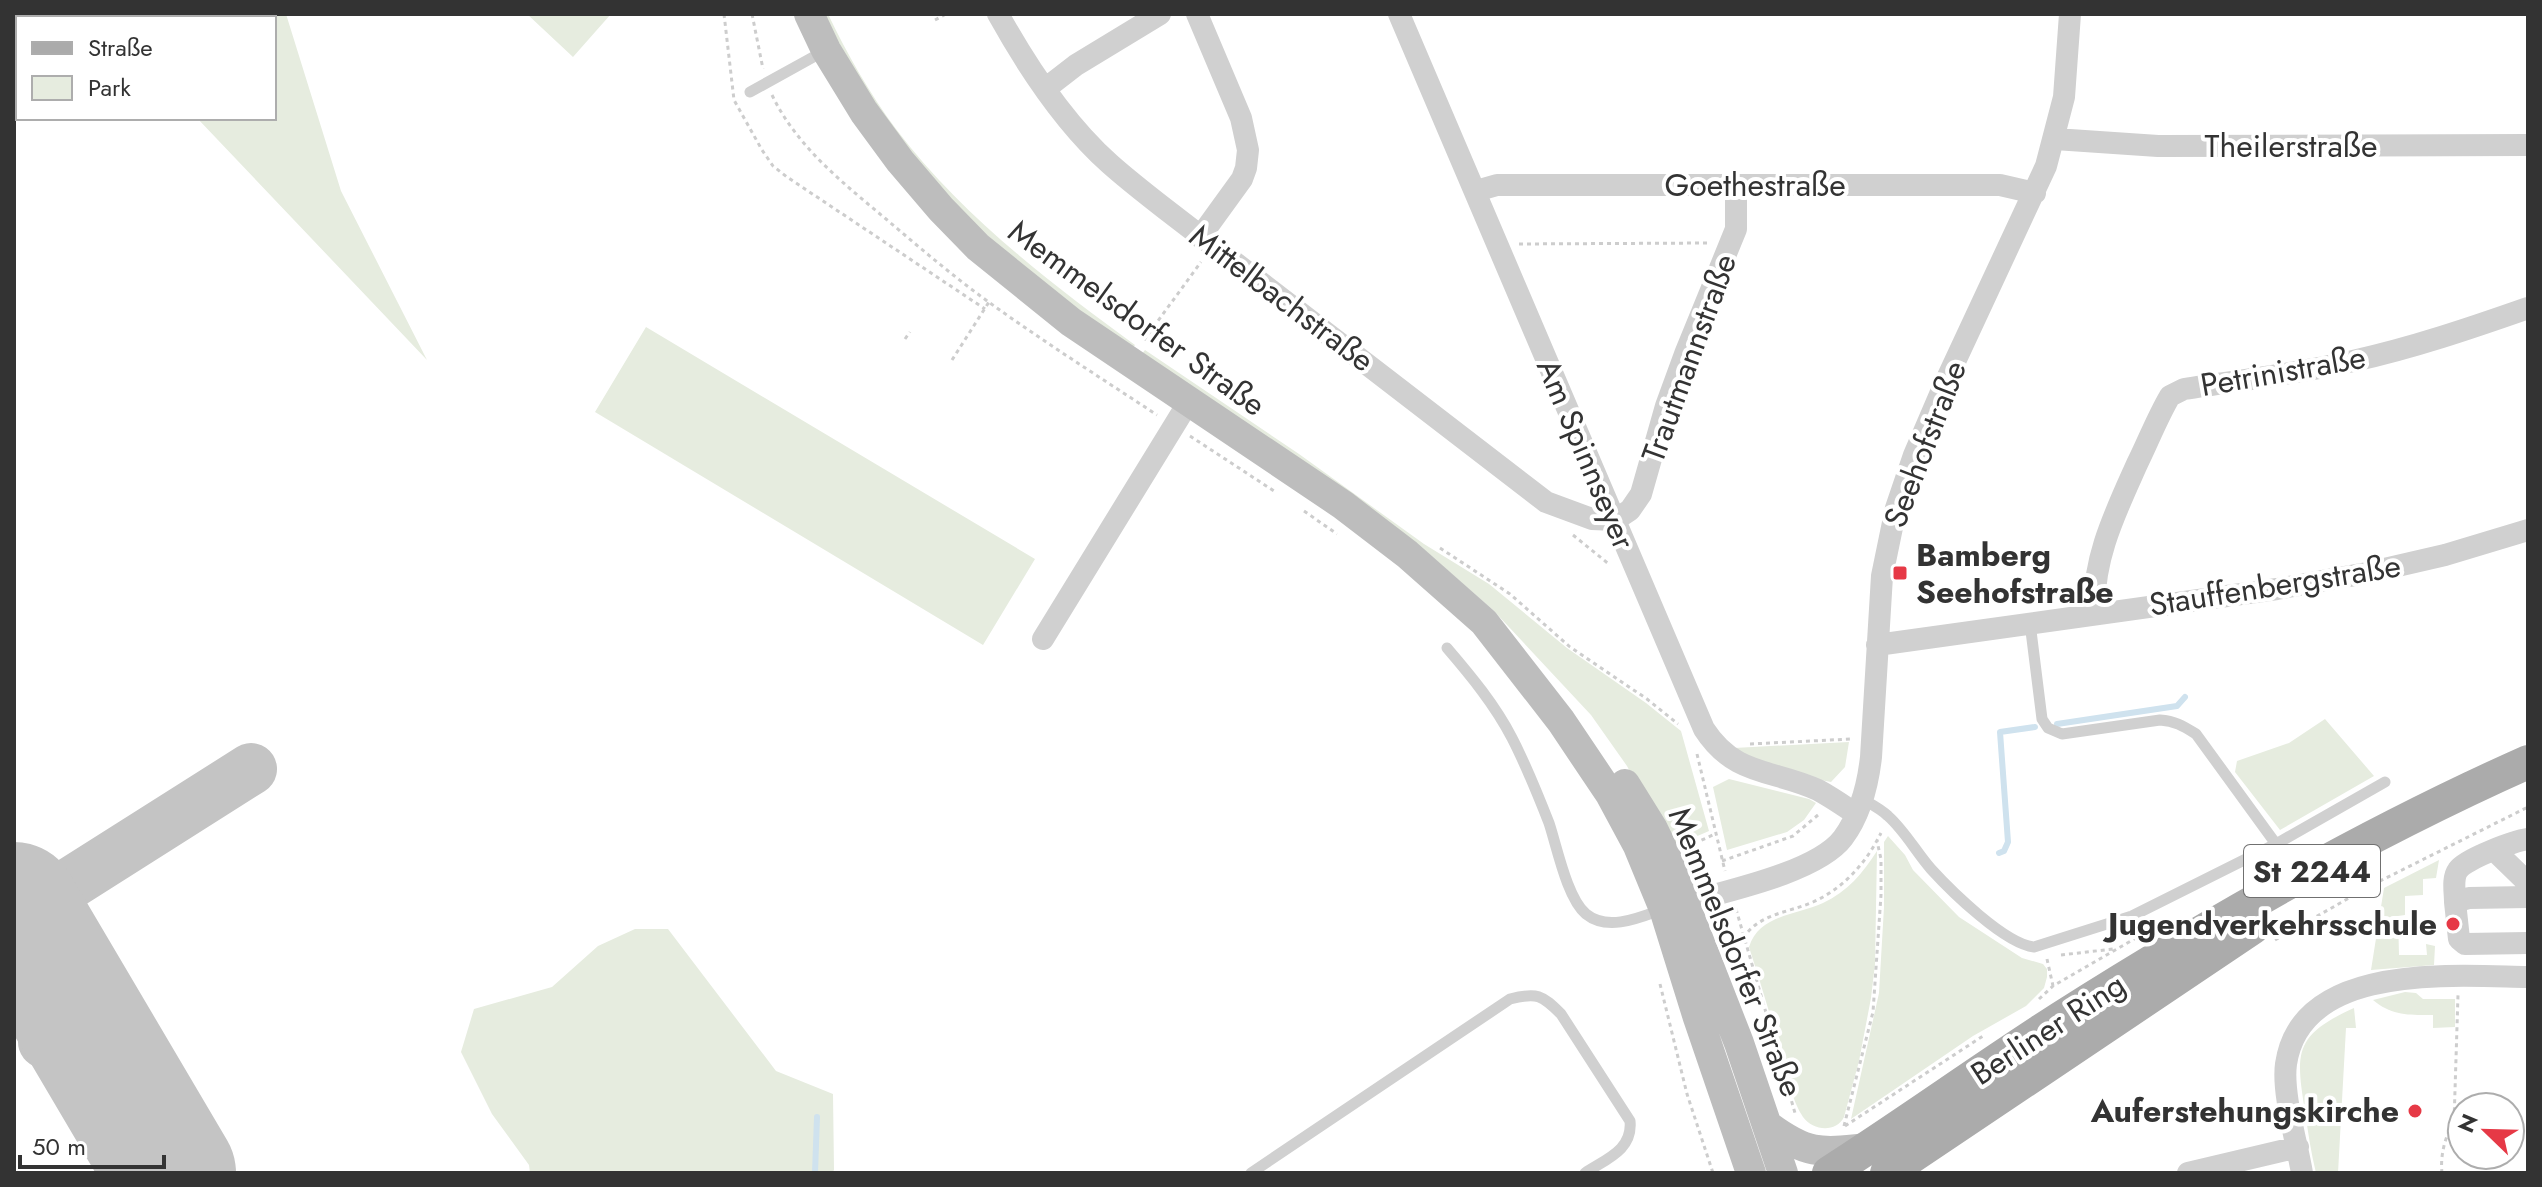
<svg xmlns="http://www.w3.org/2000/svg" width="2542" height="1187" font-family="Jost,sans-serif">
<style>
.green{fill:#e6ecdf}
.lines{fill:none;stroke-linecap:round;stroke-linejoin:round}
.stream{stroke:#cfe2ee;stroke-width:6}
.taxiway{stroke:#c4c4c4;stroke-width:52}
.runway{stroke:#c4c4c4;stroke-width:130}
.path{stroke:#cdcdcd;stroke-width:3;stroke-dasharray:4 4;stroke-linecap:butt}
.lane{stroke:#d0d0d0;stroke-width:11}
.street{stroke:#d0d0d0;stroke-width:22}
.secondary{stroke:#bdbdbd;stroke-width:30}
.primary{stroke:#ababab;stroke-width:34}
.poi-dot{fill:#e63946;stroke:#fff;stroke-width:3}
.labels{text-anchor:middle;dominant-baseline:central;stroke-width:8;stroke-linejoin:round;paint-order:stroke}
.shield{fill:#fff;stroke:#707070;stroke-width:2}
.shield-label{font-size:30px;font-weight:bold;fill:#333}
.street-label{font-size:32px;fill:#333;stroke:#fff}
.poi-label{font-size:32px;font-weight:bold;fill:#333;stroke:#fff;text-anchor:end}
</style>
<rect width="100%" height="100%" fill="#fff"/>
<path class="green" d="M 93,14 L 286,14 L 341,191 L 427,360 L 197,118 L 274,118 L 274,18 L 98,18 Z
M 527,14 L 611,14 L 573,57 Z
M 822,14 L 828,14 C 847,54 870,94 896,129 C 961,215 1049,282 1135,345 L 1132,349 L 1062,300 L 960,212 L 879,116 Z
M 646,327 L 1035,559 L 983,645 L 595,412 Z
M 1145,350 L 1299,454 L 1424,544 L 1489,584 L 1567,648 L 1646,703 L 1681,731 L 1709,831 L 1672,847 L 1660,829 L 1627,766 L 1591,715 L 1493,610 L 1422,548 L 1141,355 Z
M 2325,719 L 2374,776 L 2280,830 L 2235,772 L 2237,761 L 2289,743 Z
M 1849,742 L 1845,767 L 1831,782 L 1774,771 L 1734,748 Z
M 1729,779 L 1809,799 L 1816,803 L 1804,820 L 1787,832 L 1727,850 L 1713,787 Z
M 1888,836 L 1905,855 L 1913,870 L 1959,917 L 2022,958 L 2043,964 L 2047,969 L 2047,977 L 2044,988 L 2026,1006 L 1973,1036 L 1851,1119 L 1879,993 L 1884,907 L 1884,842 Z
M 1877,851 L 1875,964 L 1871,998 L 1859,1061 L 1844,1117 C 1836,1133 1813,1131 1803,1117 C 1792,1101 1788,1078 1783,1059 C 1772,1021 1761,984 1749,947 C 1759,915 1796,915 1823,903 C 1847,892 1863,873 1877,851 Z
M 2439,860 L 2436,878 L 2423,879 L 2423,895 L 2405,896 L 2405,915 L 2398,916 L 2399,955 L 2427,955 L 2426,944 L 2435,946 L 2434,965 L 2371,970 L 2384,888 Z
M 635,929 L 668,929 L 776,1071 L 833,1094 L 834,1170 L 832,1173 L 530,1173 L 529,1165 L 492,1114 L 461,1052 L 474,1009 L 552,987 L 598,946 Z
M 2405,992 L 2416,993 L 2423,999 L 2455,999 L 2455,1027 L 2433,1028 L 2433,1015 C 2409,1015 2392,1016 2373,1000 Z
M 2354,1008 L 2356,1028 L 2346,1028 L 2338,1173 L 2316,1173 C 2311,1153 2308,1132 2305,1111 C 2295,1051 2295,1035 2354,1008 Z"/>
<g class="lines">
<path class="stream" d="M 2057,724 L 2177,706 L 2185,697
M 1999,853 L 2004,851 L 2008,842 L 2000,732 L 2035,727
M 815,1173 L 817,1117"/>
<path class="taxiway" d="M 14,891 C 25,898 39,898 52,895 C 32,917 37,938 47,963
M 52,895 L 251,769
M 56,978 C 62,1003 66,1024 44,1042 C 74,1031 91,1046 109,1068"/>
<path class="runway" d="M 14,907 L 171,1173"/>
<path class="path" d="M 724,14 L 734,100 L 762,150 L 773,166 L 787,177 L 985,309
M 752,14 L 763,69
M 935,20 L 946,14
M 772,95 C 797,147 843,183 886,219 C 920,248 954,277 990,303 C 1044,342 1101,378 1157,415
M 1519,244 L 1707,243
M 905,339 L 910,332
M 1144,340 L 1201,262
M 952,360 L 989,302
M 1190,436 L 1274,491
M 1304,511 L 1337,534
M 1573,535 L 1610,565
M 1440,548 L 1510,594 L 1570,647 L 1647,699 L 1678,724
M 1750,744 L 1851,739
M 1697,754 L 1725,871
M 1687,847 L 1717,833
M 1722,861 L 1793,836 L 1818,815
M 1736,909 L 1795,1113
M 1743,938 C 1760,913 1788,913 1813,902 C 1844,888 1866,863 1881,833
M 2275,940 L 2372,885 L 2528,807
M 2061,955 L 2113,949
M 2047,959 L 2053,986
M 1660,984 L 1687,1094 L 1713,1173
M 2039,999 L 2053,986 L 2148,931
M 1844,1126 L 1873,1012 L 1881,895 L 1881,859 L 1877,841
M 1845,1126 L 1983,1036
M 2442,1173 C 2440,1156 2445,1136 2454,1122 L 2458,995"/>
<path class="lane" d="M 750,92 L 826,50
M 2030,623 L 2042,719 L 2048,728 L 2062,734 L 2160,720 C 2175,721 2183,726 2196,734 L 2276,844
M 1447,648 C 1471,676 1495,705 1512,738 C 1526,765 1538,795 1549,823 C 1557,847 1567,898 1586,914 C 1608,932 1641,917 1663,909
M 1862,799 C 1871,804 1881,809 1888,816 C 1905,831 1916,852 1931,869 C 1951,891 2005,944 2034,947 L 2132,916 L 2276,844 L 2385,782
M 1251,1173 L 1510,999 C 1537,992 1542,995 1561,1014 L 1630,1121 C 1633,1150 1606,1159 1585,1173"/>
<path class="street" d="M 998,14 C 1028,68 1064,123 1110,164 C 1128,180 1146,194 1164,208 L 1546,502 L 1592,519 L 1615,520
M 1197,14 L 1241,118 L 1248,150 L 1246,168 L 1242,179 L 1200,237
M 1399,14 L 1704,729 C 1735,777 1773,769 1818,790 C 1831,797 1844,806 1856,814
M 1045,89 L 1076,65 L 1160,14
M 2055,139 L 2158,146 L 2528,145
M 1476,191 L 1497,185 L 2000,185 L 2035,193
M 1615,520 L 1630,510 L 1641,494 L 1666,406 L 1685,354 L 1736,229 L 1736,185
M 2095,614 C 2091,561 2116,511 2137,464 C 2148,442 2157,418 2170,396 L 2184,389 C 2240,380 2297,374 2353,361 C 2412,348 2471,328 2528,308
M 1043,639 L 1188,403
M 1877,645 L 2277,589 L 2367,573 L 2445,555 L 2528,530
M 2494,850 L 2528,883
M 2528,897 L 2469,898 L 2455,902 L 2459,939 L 2465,944 L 2528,943
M 2455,902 C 2455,893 2452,878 2458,870 C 2465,859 2514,841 2528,839
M 1673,906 C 1717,893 1816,874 1843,838 C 1860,815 1868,784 1871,757 L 1882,576 L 1896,508 L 1914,455 L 1944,385 L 2046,166 L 2064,97 L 2070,14
M 2188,1173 L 2298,1147
M 2302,1173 C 2297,1143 2282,1093 2286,1064 C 2301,962 2453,976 2528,977"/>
<path class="secondary" d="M 809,14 L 826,50 L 864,112 L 900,161 L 941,209 L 978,247 L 1071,322 L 1343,505 L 1407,554 L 1484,622 L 1561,721 L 1610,794 L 1638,846 L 1664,909 L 1698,1018 L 1751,1173
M 1625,784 L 1653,829 L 1666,856 L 1739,1043 L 1783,1173
M 1767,1125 C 1807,1155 1820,1153 1868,1148"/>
<path class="primary" d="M 1829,1173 C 1907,1123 1983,1068 2061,1018 C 2211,923 2366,834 2528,762
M 1887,1173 L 2252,928"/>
</g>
<g class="poi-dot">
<rect x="1892" y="565" width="16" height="16" rx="4"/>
<circle cx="2453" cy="924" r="8"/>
<circle cx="2415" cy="1111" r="8"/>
</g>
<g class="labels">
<rect class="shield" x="2244" y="845" width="136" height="52" rx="6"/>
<g class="shield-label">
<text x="2312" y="871">St 2244</text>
</g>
<g class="street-label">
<text x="2291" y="146">Theilerstraße</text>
<text x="1755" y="185">Goethestraße</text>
<text transform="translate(1282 298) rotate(37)">Mittelbachstraße</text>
<text transform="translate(1137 318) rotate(36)">Memmelsdorfer Straße</text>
<text transform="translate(1689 358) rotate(-70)">Trautmannstraße</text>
<text transform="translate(2283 371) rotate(-10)">Petrinistraße</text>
<text transform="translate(1925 444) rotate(-69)">Seehofstraße</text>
<text transform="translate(1586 454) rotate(67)">Am Spinnseyer</text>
<text transform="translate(2275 585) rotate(-9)">Stauffenbergstraße</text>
<text transform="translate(1736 952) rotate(68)">Memmelsdorfer Straße</text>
<text transform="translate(2048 1029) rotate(-33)">Berliner Ring</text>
</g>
<g class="poi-label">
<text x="1916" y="555" text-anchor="start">Bamberg<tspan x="1916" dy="37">Seehofstraße</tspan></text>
<text x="2437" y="924">Jugendverkehrsschule</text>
<text x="2399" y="1111">Auferstehungskirche</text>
</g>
</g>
<rect width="2542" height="1187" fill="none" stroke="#333333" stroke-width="32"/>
<rect x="16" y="16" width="260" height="104" fill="#ffffff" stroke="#adadad" stroke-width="2"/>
<rect x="32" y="42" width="40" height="12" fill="#ababab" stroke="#adadad" stroke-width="2"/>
<text x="88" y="56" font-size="24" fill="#333333">Straße</text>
<rect x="32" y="76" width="40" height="24" fill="#e6ecdf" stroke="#adadad" stroke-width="2"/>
<text x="88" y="96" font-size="24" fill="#333333">Park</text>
<g transform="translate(2486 1131) rotate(293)"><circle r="38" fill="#ffffff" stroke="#adadad" stroke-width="2"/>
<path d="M0-6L14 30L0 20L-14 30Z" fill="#e63946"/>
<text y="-12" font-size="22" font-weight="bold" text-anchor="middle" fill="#333333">N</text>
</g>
<path d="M20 1155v12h144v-12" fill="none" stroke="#333333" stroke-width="4"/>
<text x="32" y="1155" font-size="24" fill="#333333" stroke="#ffffff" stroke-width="6" paint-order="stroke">50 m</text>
</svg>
